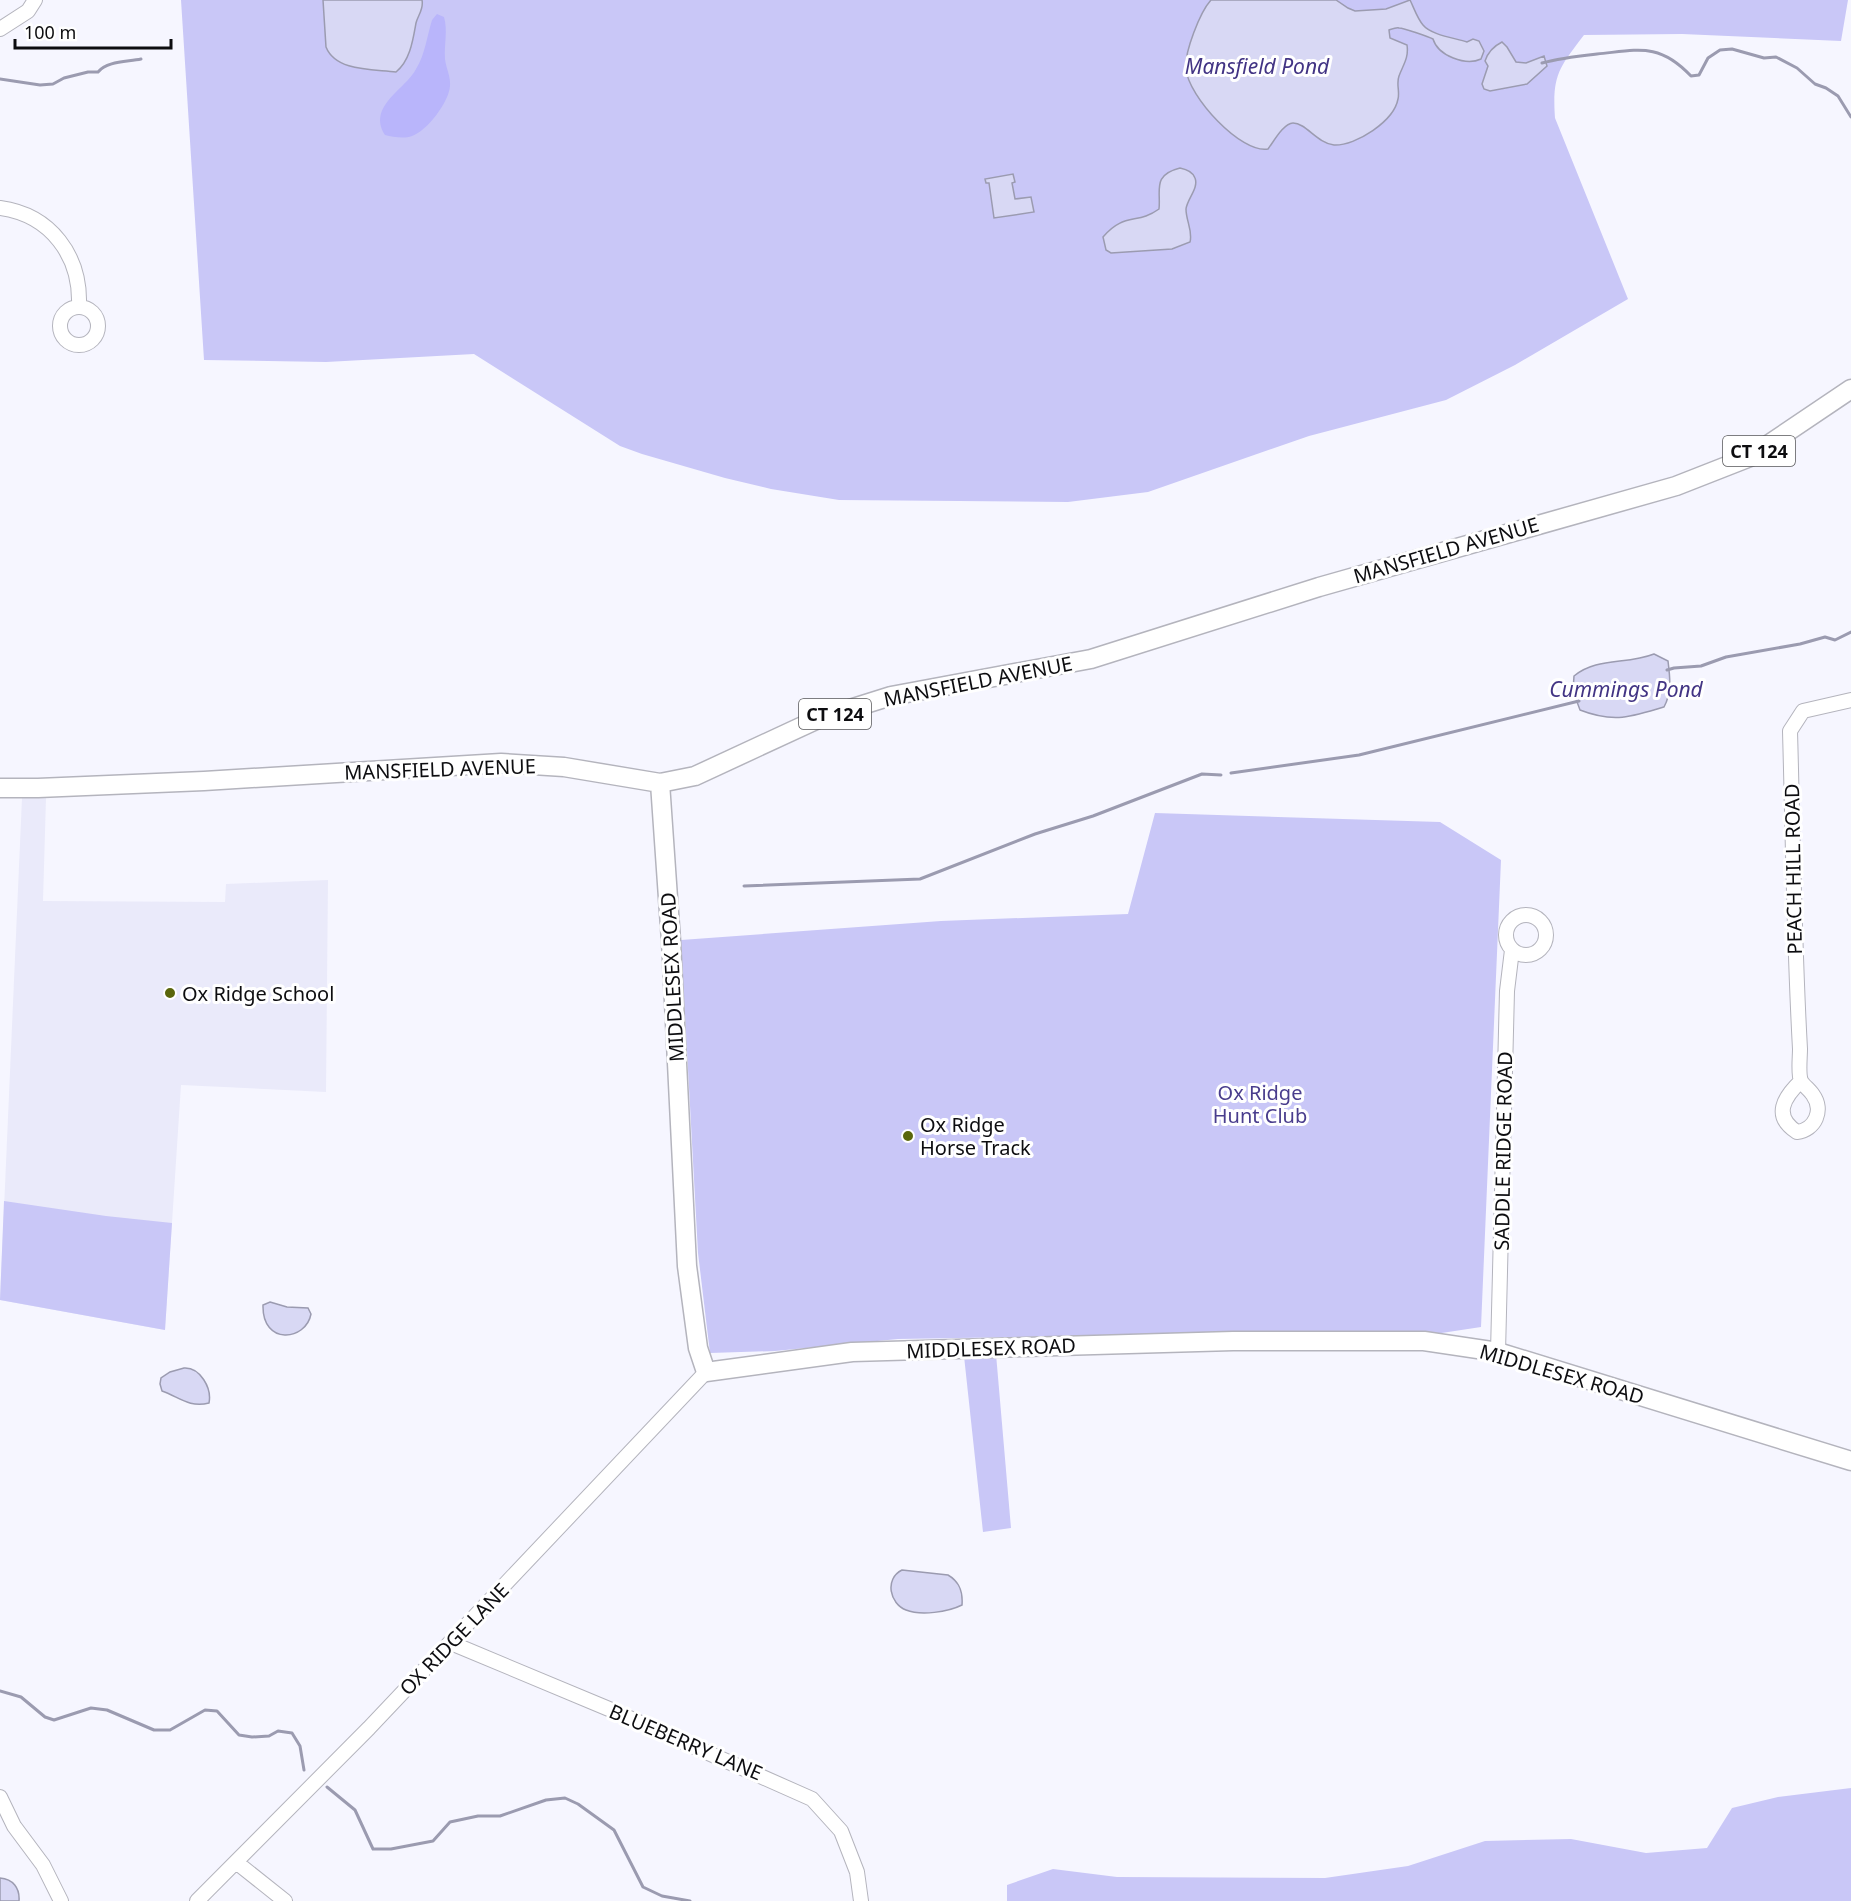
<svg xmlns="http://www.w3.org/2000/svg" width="1851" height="1901" font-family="'Noto Sans',sans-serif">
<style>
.built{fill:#eaeafa}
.green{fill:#c9c7f7}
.forest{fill:#b9b5fb}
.water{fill:#d8d8f4;stroke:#9b9bb0;stroke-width:1.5}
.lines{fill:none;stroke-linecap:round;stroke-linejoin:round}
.stream{stroke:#9b9bb0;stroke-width:3}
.minor-casing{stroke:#b4b4bd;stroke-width:16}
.major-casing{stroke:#b4b4bd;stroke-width:21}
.minor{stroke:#fff;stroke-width:14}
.major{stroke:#fff;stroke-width:18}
.poi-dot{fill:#5a660b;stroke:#fff;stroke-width:2}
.labels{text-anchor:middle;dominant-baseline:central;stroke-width:6;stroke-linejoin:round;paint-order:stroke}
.shield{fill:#fff;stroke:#565658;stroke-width:1.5}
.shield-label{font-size:18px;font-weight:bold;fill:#0d0d10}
.street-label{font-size:20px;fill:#0d0d10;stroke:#fff}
.poi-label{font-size:20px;fill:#0d0d10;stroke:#fff;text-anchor:start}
.park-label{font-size:20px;fill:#493d8d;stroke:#fff}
.water-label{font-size:21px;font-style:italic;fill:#423484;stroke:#fff}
</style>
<rect width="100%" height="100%" fill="#f6f6ff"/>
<path class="built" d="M 22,798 L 46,798 L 43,901 L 225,902 L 226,884 L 328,880 L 326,1092 L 181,1085 L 165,1330 L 0,1300 Z"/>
<path class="green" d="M 181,0 L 1848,0 L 1841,41 L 1682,34 L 1584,35 C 1559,68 1552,75 1555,118 L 1628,299 L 1515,365 L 1446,400 L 1309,436 L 1148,492 L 1068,502 L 839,500 L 771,489 L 725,478 L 642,454 L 620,446 L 474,354 L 326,362 L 204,360 Z
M 1155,813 L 1440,822 L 1501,860 L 1481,1327 L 1435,1334 L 1244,1333 L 898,1339 L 775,1351 L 710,1353 L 698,1253 L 681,940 L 941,921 L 1128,914 Z
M 4,1201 L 106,1216 L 172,1223 L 165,1330 L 0,1300 Z
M 996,1354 L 1011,1528 L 983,1532 L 964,1356 Z
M 1851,1788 L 1851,1901 L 1007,1901 L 1007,1885 L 1053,1869 L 1117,1877 L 1325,1878 L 1408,1866 L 1485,1841 L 1571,1839 L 1646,1853 L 1707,1848 L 1732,1808 L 1778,1797 Z"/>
<path class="forest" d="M 437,14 L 444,17 C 448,31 444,44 445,59 C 446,68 451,77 450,86 C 449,102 427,131 412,136 C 404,139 393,137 385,135 C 367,106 405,90 416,69 C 425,55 427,36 432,20 Z"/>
<path class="water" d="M 323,0 L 422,0 C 424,9 418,15 416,23 C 413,40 410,61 396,72 C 374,69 336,72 326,47 Z
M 1211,0 L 1336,0 L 1348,8 L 1355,11 L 1386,9 L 1410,0 C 1414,8 1417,18 1423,25 C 1431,35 1455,38 1467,42 L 1473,39 L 1479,41 L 1484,51 L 1481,59 C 1466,66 1438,56 1433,39 C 1429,37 1404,28 1399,28 C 1397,27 1392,29 1389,30 L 1390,38 L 1407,45 C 1409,58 1403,65 1399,76 C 1396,84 1400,91 1398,99 C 1394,121 1356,146 1334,145 C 1317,143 1306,123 1293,123 C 1284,123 1274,141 1268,149 C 1241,154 1188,96 1186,69 C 1184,53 1200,12 1211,0 Z
M 1502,42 L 1507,47 L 1516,62 L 1526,63 L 1544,56 L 1547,66 L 1527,84 L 1490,91 L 1484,89 L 1482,84 L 1488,66 L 1485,61 C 1488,52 1494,46 1502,42 Z
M 1180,168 C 1185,169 1193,172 1195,178 C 1199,188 1187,199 1186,209 C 1186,221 1193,231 1190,242 L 1172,249 L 1111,253 L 1106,250 L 1103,237 C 1124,212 1137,225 1159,209 C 1161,190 1152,175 1180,168 Z
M 1013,174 L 1015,182 L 1012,183 L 1015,199 L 1031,197 L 1034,212 L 994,218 L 989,183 L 986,183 L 985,179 Z
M 1654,654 L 1668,661 C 1670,677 1672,692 1664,707 C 1632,717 1613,723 1580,710 L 1573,691 L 1574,676 C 1597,657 1626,665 1654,654 Z
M 270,1302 L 287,1307 L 308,1308 L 311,1314 C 306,1341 262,1346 263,1305 Z
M 184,1368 C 200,1367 212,1388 209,1403 C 189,1408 179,1397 162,1391 L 160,1384 L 161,1378 L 170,1372 Z
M 902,1570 L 948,1575 C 960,1582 963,1592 962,1605 C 948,1612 921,1616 906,1610 C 890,1604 884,1579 902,1570 Z
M 0,1878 C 13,1879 20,1888 19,1901 L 0,1901 Z"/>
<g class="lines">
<path class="stream" d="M 1542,63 C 1560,58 1579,56 1597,54 C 1638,50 1659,42 1691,76 L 1699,75 L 1708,58 L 1720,50 L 1732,49 L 1764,58 L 1776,57 L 1797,68 L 1815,84 L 1826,88 L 1838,96 L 1851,117
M 0,79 L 40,85 L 53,84 L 64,78 L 88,72 L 98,72 C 107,61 127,62 141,59
M 1667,670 L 1674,668 L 1701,666 L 1726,657 L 1800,644 L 1825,637 L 1835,640 L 1851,632
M 1231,773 L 1359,755 L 1579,701
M 744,886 L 920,879 L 1035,834 L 1093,816 L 1202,774 L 1221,775
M 0,1691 L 21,1697 L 45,1717 L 54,1720 L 91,1708 L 107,1710 L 154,1730 L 170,1730 L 205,1710 L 217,1711 L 239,1735 L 252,1737 L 269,1736 L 278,1731 L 292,1733 L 300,1746 L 304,1770
M 327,1787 L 355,1810 L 373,1849 L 391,1849 L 433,1841 L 450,1822 L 478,1816 L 500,1816 L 546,1800 L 565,1798 L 578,1804 L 614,1830 L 643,1887 L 662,1896 L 690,1901"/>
<defs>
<path id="minor" d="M 0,29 L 28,11 L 35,0
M 0,208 C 51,215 81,256 79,306
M60 326a19 19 0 1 1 38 0a19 19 0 1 1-38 0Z
M1506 935a20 20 0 1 1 40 0a20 20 0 1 1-40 0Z
M 1801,1081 C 1784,1097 1772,1116 1797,1132 C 1815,1130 1824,1110 1813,1095 C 1810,1090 1804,1086 1801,1081 C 1798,1074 1800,1058 1800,1049 C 1794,943 1793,837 1790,731 L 1803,711 L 1851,700
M 1498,1352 L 1507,991 L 1512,950
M 451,1643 L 609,1709 L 812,1799 L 841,1831 L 857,1872 L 861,1901
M 0,1797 L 14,1826 L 43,1865 L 61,1901
M 236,1862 L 285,1901
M 197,1901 L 369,1728 L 706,1372"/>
<path id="major" d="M 660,783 L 671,941 L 687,1266 L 698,1348 L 706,1372 L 852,1352 L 1233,1341 L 1424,1341 L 1498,1352 L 1851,1461
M 0,788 L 38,788 L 204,781 L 501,763 L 564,767 L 660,783 L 695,776 L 818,719 L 891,696 L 1091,659 L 1319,587 L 1676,486 L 1750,457 L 1851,389"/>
</defs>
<use href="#minor" class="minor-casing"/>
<use href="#major" class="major-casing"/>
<use href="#minor" class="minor"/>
<use href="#major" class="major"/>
</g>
<g class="poi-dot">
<circle cx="170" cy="993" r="6"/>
<circle cx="908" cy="1136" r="6"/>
</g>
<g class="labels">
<g class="shield">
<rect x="1723" y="436" width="72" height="30" rx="4.5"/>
<rect x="799" y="699" width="72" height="30" rx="4.5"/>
</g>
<g class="shield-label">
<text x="1759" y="451">CT 124</text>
<text x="835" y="714">CT 124</text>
</g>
<g class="street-label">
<text transform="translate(1446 550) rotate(-16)">MANSFIELD AVENUE</text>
<text transform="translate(978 681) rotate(-11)">MANSFIELD AVENUE</text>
<text transform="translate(440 769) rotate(-2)">MANSFIELD AVENUE</text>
<text transform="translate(1793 869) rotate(-91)">PEACH HILL ROAD</text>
<text transform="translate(672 977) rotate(-93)">MIDDLESEX ROAD</text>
<text transform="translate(1503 1151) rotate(-89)">SADDLE RIDGE ROAD</text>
<text transform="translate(991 1348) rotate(-2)">MIDDLESEX ROAD</text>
<text transform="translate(1562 1374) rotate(16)">MIDDLESEX ROAD</text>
<text transform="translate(454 1639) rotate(-46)">OX RIDGE LANE</text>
<text transform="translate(686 1742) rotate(23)">BLUEBERRY LANE</text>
</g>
<g class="poi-label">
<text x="182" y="993">Ox Ridge School</text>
<text x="920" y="1124">Ox Ridge<tspan x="920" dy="23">Horse Track</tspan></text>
</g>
<g class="park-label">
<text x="1260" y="1092">Ox Ridge<tspan x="1260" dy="23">Hunt Club</tspan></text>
</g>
<g class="water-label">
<text x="1257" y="66">Mansfield Pond</text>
<text x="1626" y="689">Cummings Pond</text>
</g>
</g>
<path d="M15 39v9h156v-9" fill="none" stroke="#0d0d10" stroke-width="3"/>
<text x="24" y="39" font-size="18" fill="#0d0d10" stroke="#ffffff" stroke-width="4.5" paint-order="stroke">100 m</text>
</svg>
